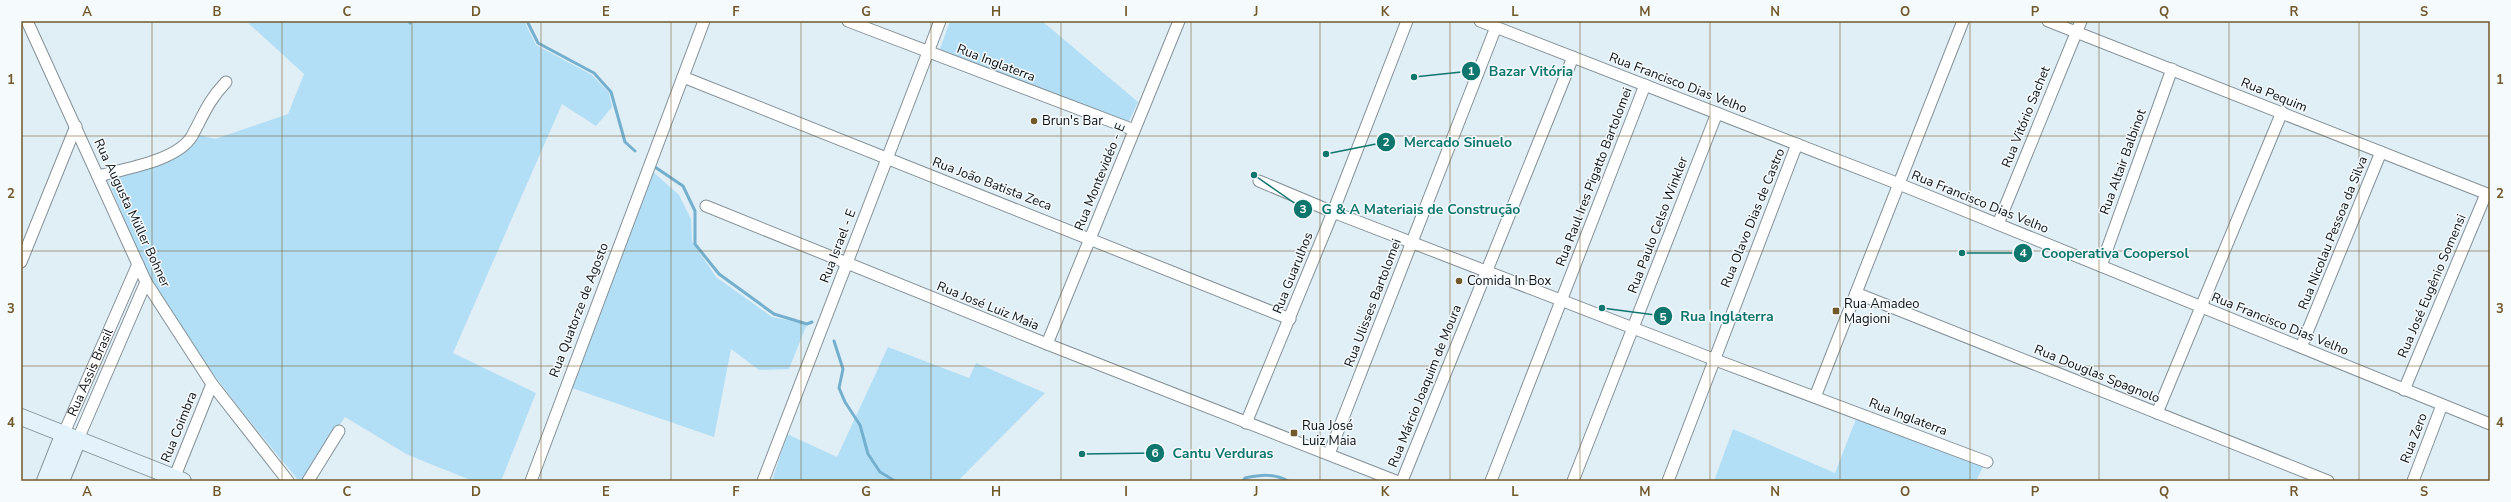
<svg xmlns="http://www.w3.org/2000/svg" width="2511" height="502" font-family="'Nunito Sans',sans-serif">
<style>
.green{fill:#b3dff6}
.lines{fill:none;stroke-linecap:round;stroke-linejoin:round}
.stream{stroke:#74b0ce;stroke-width:3}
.street-casing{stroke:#849197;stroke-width:13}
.secondary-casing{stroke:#849197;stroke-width:18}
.street{stroke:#fff;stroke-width:11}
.secondary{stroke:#e4f3fb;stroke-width:16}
.grid{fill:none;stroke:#72592a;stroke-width:1;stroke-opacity:0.55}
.poi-dot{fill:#72592a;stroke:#f5fafd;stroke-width:1.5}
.labels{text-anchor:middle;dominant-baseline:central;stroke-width:3;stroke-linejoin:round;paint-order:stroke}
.street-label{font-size:13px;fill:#0b1012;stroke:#f5fafd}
.poi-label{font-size:13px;fill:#0b1012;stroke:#f5fafd;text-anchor:start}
.leader{fill:none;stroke:#0f766e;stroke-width:1.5}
.callout-dot{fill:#0f766e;stroke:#f5fafd;stroke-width:1.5}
.mark-label{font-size:12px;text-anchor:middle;font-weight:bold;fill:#fff}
.callout-label{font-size:14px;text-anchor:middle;font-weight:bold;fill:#0f766e;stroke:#f5fafd;stroke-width:3;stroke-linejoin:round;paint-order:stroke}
.neatline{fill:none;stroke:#72592a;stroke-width:1.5}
.grid-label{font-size:13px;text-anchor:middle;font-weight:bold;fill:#72592a}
</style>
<rect width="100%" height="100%" fill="#e0eef6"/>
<path class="green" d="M 246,21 L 524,21 L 536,45 L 592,75 L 609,93 L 612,107 L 596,126 L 562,104 L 453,353 L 536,393 L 501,481 L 473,481 L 408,455 L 345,417 L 303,481 L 299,481 C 246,417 193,354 152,280 C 135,249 123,213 108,181 L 176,157 L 196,134 L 215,139 L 288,114 L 304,74 Z
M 950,21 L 1042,21 L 1138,102 L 1128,123 L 940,49 Z
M 651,170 L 679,195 L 691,219 L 692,241 L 716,277 L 772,317 L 807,324 L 789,369 L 759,370 L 731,349 L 714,437 L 569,387 Z
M 888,347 L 969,378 L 976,363 L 1045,393 L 958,481 L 772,481 L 787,434 L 837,457 Z
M 1856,419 L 1983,467 L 1976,481 L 1714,481 L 1733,429 L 1835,473 Z"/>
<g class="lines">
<path class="stream" d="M 410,21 L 410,23
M 527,21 L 538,43 L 594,73 L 611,92 L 625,142 L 635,151
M 652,165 L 683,186 L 695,211 L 695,244 L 719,274 L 774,314 L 807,324 L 812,322
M 834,341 L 843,369 L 839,388 L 845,402 L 860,425 L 868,454 L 880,472 L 895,481
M 1243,481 L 1245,478 C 1260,475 1274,473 1288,481"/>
<defs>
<g id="street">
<path d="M 27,21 L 146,282 L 212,384 L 288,481"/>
<path d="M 848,21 L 1134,130"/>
<path d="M 1480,21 L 1899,184 L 2490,424"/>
<path d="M 2048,21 L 2490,195"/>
<path d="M 683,77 L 1290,319"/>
<path d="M 99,176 C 126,168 177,161 192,136 C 204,114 208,101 226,82"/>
<path d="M 1259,181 L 1333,212 L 1713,359 L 1987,462"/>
<path d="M 706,206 L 1047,344 L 1396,481"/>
<path d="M 1998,224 L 2081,21"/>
<path d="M 21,262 L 76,126"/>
<path d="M 2101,266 L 2172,69"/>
<path d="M 1856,293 L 2328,481"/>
<path d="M 1047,344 L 1179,21"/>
<path d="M 2301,347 L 2381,152"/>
<path d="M 2404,390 L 2486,194"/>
<path d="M 1815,397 L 1963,21"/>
<path d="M 2157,413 L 2282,112"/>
<path d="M 1246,423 L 1333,212 L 1407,21"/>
<path id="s1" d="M 64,433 L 138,264"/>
<path d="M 78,439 L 146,282"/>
<path d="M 1329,454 L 1496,27"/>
<path d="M 173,481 L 212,384"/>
<path d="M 308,481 L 339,431"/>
<path d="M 531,481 L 704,21"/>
<path d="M 763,481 L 940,21"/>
<path d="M 1402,481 L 1573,57"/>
<path d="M 1491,481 L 1645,85"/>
<path d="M 1573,481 L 1717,113"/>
<path d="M 1668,481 L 1797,144"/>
<path d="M 2413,481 L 2442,405"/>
</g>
<path id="secondary" d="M 21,417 L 183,481
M 45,481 L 64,433
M 61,481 L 78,439"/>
</defs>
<use href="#street" class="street-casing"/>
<use href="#secondary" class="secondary-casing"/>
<use href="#street" class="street"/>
<use href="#secondary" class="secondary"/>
</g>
<path class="grid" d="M 152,21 L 152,481M 282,21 L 282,481M 412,21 L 412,481M 541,21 L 541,481M 671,21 L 671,481M 801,21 L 801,481M 931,21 L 931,481M 1061,21 L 1061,481M 1191,21 L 1191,481M 1320,21 L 1320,481M 1450,21 L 1450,481M 1580,21 L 1580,481M 1710,21 L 1710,481M 1840,21 L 1840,481M 1970,21 L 1970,481M 2099,21 L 2099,481M 2229,21 L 2229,481M 2359,21 L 2359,481M 21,136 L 2490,136M 21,251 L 2490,251M 21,366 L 2490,366"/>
<g class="poi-dot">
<circle cx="1034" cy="121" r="4"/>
<circle cx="1459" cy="281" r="4"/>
<rect x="1832" y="307" width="8" height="8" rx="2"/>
<rect x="1290" y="429" width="8" height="8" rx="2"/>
</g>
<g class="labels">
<g class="street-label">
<text transform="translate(996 63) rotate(21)">Rua Inglaterra</text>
<text transform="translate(1678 83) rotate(21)">Rua Francisco Dias Velho</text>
<text transform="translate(2274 95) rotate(22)">Rua Pequim</text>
<text transform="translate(2026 117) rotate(-68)">Rua Vitório Sachet</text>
<text transform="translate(2123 162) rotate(-70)">Rua Altair Balbinot</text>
<text transform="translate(1100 177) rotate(-68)">Rua Montevidéo - E</text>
<text transform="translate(1594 177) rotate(-69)">Rua Raul Ires Pigatto Bartolomei</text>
<text transform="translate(992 184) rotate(21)">Rua João Batista Zeca</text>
<text transform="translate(1980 202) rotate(22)">Rua Francisco Dias Velho</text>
<text transform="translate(132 213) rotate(65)">Rua Augusta Müller Bohner</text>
<text transform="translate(1753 218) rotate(-68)">Rua Olavo Dias de Castro</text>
<text transform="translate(1658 225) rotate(-69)">Rua Paulo Celso Winkler</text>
<text transform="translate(2333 233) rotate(-68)">Rua Nicolau Pessoa da Silva</text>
<text transform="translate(838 246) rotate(-69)">Rua Israel - E</text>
<text transform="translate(1293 273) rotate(-68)">Rua Guarulhos</text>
<text transform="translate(2432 286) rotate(-67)">Rua José Eugênio Somensi</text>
<text transform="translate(1373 303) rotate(-69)">Rua Ulisses Bartolomei</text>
<text transform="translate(988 306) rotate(22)">Rua José Luiz Maia</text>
<text transform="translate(579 310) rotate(-69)">Rua Quatorze de Agosto</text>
<text transform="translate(2280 324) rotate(22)">Rua Francisco Dias Velho</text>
<text stroke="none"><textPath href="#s1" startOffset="66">Rua Assis Brasil</textPath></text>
<text transform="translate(2097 374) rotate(22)">Rua Douglas Spagnolo</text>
<text transform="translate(1425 386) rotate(-68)">Rua Márcio Joaquim de Moura</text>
<text transform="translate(1908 417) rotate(21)">Rua Inglaterra</text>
<text transform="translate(179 427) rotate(-68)">Rua Coimbra</text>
<text transform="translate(2414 438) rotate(-69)">Rua Zero</text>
</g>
<g class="poi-label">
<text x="1042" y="121">Brun's Bar</text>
<text x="1467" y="281">Comida In Box</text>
<text x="1844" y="304">Rua Amadeo<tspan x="1844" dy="15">Magioni</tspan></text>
<text x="1302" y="426">Rua José<tspan x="1302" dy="15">Luiz Maia</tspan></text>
</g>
</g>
<path class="leader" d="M1414 77L1471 71M1326 154L1386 142M1254 175L1303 209M1962 253L2023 253M1602 308L1663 316M1082 454L1155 453"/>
<g class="callout-dot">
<circle cx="1414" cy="77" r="4"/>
<circle cx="1326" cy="154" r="4"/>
<circle cx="1254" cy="175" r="4"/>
<circle cx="1962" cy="253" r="4"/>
<circle cx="1602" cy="308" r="4"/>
<circle cx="1082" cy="454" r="4"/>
<circle cx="1471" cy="71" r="10"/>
<circle cx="1386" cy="142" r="10"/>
<circle cx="1303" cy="209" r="10"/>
<circle cx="2023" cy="253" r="10"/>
<circle cx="1663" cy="316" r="10"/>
<circle cx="1155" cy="453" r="10"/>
</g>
<g class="mark-label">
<text x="1471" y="75">1</text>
<text x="1386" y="146">2</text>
<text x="1303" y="213">3</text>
<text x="2023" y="257">4</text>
<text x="1663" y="321">5</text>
<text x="1155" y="457">6</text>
</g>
<g class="callout-label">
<text x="1531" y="76">Bazar Vitória</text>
<text x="1458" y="147">Mercado Sinuelo</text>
<text x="1421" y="214">G &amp; A Materiais de Construção</text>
<text x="2115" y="258">Cooperativa Coopersol</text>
<text x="1727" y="321">Rua Inglaterra</text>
<text x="1223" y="458">Cantu Verduras</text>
</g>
<rect width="2511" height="502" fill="none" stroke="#f5fafd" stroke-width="44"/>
<rect x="22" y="22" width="2467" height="458" class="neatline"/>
<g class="grid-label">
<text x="87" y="16">A</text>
<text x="217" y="16">B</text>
<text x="347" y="16">C</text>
<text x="476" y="16">D</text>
<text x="606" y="16">E</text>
<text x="736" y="16">F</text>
<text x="866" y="16">G</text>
<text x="996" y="16">H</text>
<text x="1126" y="16">I</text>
<text x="1256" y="16">J</text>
<text x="1385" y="16">K</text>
<text x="1515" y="16">L</text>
<text x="1645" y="16">M</text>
<text x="1775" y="16">N</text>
<text x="1905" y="16">O</text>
<text x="2035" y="16">P</text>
<text x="2164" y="16">Q</text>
<text x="2294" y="16">R</text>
<text x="2424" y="16">S</text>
<text x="11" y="84">1</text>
<text x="2500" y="84">1</text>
<text x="11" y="198">2</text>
<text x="2500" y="198">2</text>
<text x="11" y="313">3</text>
<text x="2500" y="313">3</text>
<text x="11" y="427">4</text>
<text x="2500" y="427">4</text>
<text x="87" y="496">A</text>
<text x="217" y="496">B</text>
<text x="347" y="496">C</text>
<text x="476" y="496">D</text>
<text x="606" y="496">E</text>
<text x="736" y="496">F</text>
<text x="866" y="496">G</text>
<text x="996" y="496">H</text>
<text x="1126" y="496">I</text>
<text x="1256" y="496">J</text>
<text x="1385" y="496">K</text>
<text x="1515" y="496">L</text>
<text x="1645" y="496">M</text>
<text x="1775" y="496">N</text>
<text x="1905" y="496">O</text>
<text x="2035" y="496">P</text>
<text x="2164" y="496">Q</text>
<text x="2294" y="496">R</text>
<text x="2424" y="496">S</text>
</g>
</svg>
